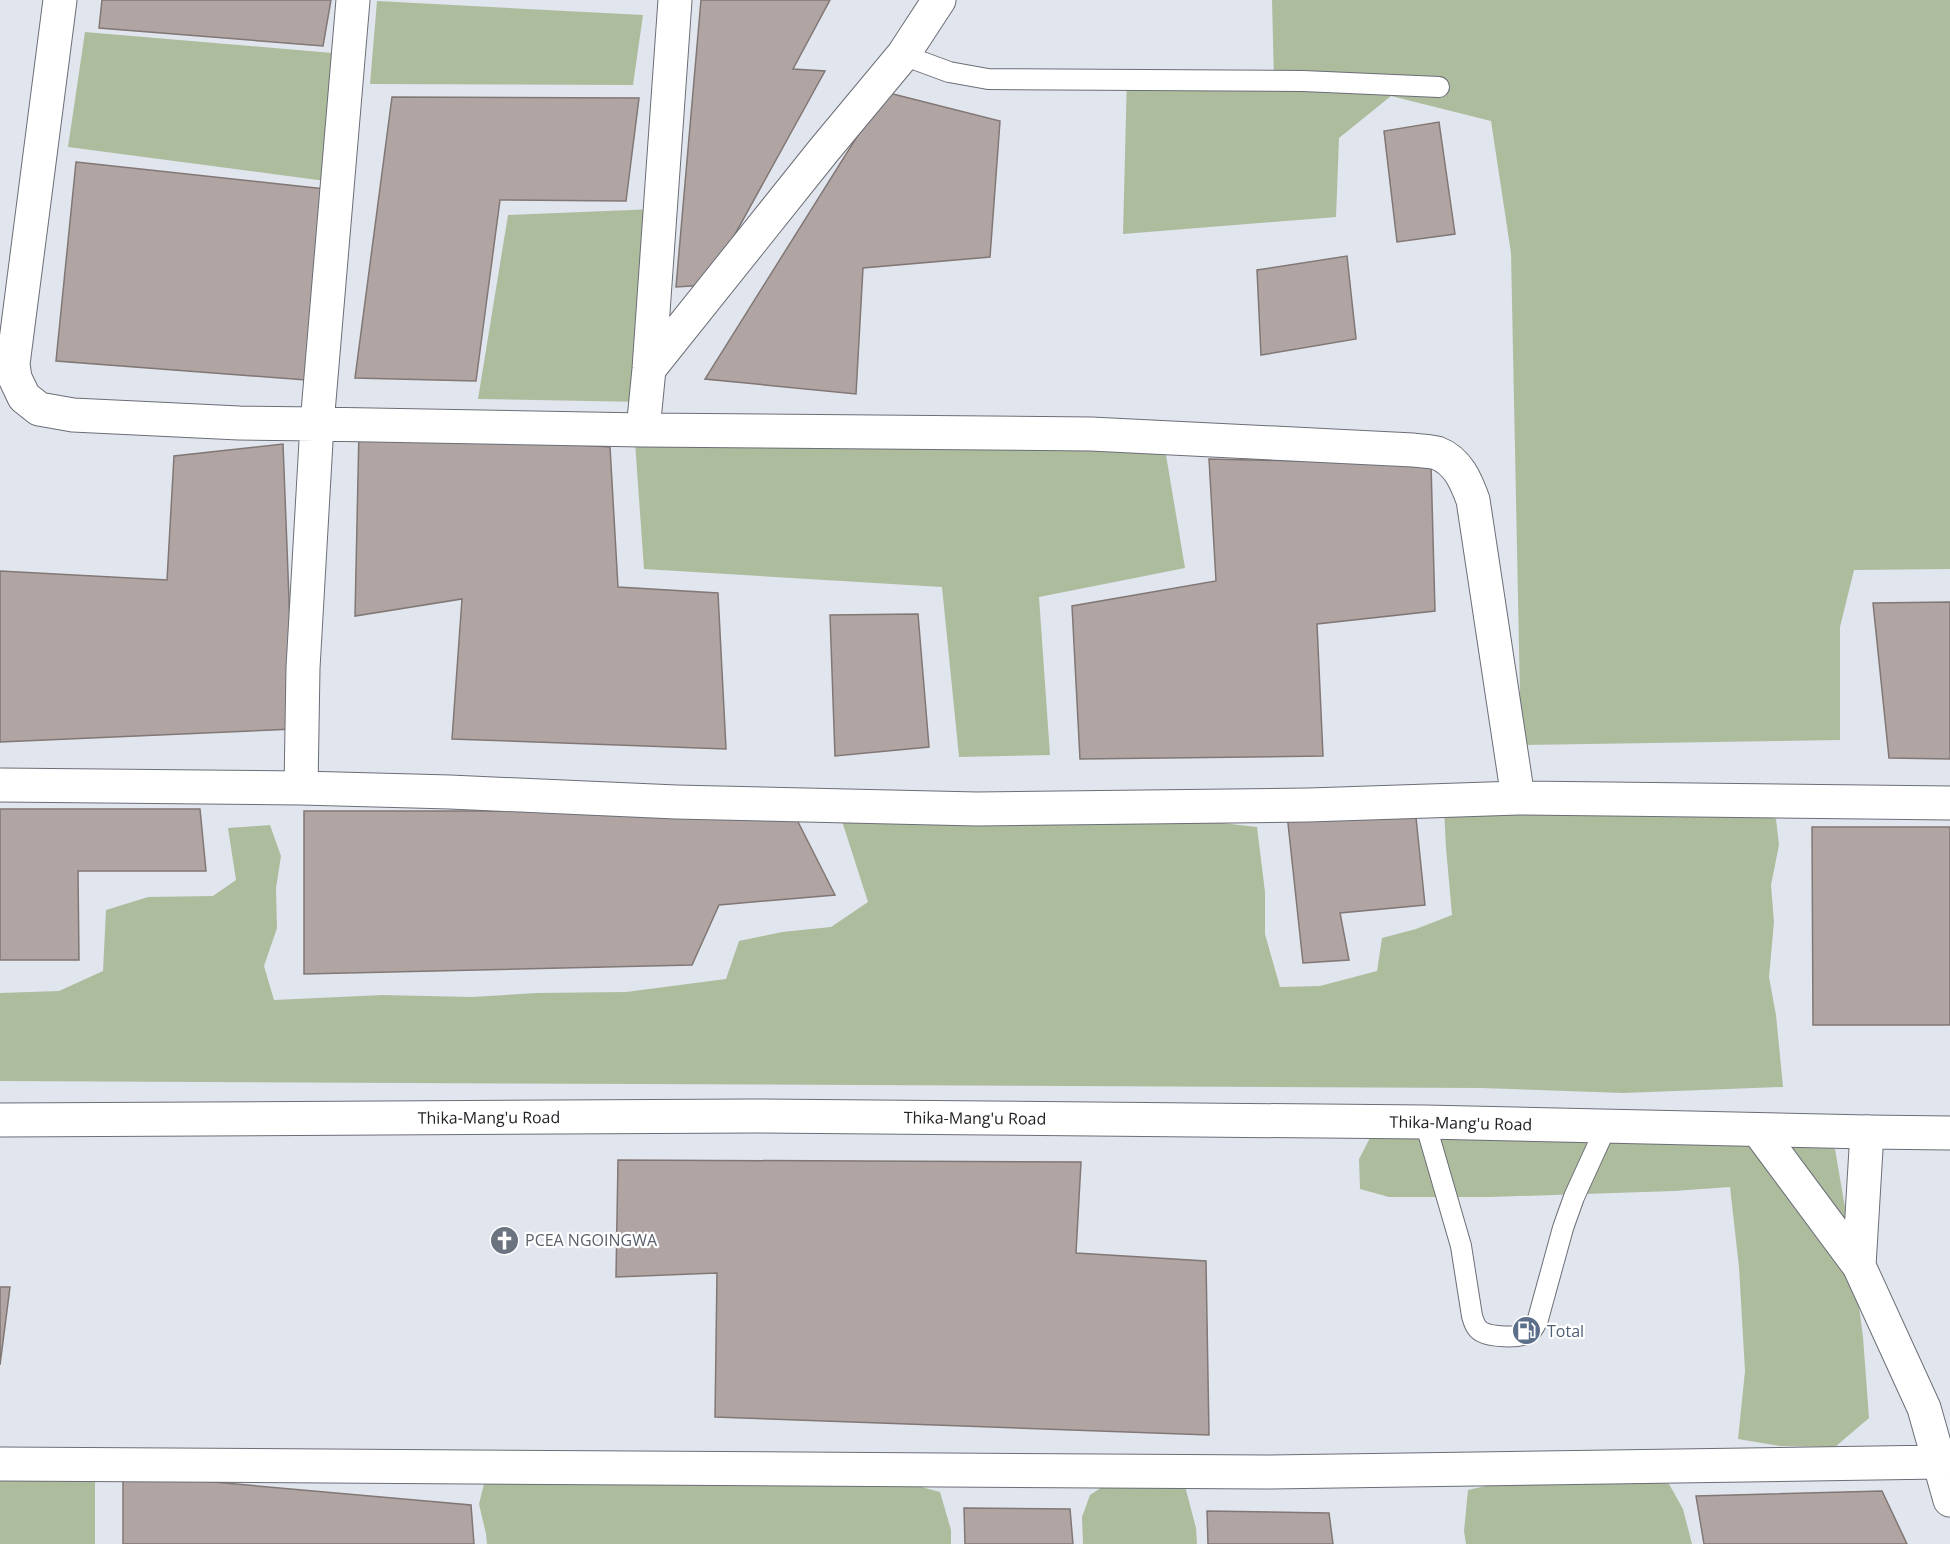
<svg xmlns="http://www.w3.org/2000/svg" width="1950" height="1544" font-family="'Open Sans',sans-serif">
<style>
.green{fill:#aebc9e}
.building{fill:#b0a5a3;stroke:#817775;stroke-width:1.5}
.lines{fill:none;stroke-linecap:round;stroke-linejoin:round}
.service-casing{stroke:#6b6e76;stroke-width:22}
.minor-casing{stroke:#6b6e76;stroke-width:35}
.trunk-casing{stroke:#6b6e76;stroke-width:35}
.service{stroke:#fff;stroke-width:20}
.minor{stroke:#fff;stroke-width:33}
.trunk{stroke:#fff;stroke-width:33}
.labels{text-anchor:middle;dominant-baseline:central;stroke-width:4.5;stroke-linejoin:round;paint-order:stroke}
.street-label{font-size:16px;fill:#212226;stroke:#fff}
.worship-label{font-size:16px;fill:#5b616d;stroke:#fff;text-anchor:start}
.service-label{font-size:16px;fill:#4e5e75;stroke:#fff;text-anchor:start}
</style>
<rect width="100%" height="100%" fill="#e1e5ee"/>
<path class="green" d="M 1272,0 L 1950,0 L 1950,569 L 1854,570 L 1840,627 L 1840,740 L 1521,745 L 1511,253 L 1491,121 L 1391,96 L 1339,138 L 1336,217 L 1123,234 L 1127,75 L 1274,81 Z
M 377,1 L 643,15 L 633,85 L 370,84 Z
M 85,32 L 344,54 L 333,182 L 68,147 Z
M 656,209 L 643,402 L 478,399 L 508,215 Z
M 1163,437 L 1185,568 L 1039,597 L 1050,755 L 959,757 L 942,587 L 644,569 L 635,442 Z
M 1749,807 L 1776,819 L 1779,845 L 1771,885 L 1774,922 L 1769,977 L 1776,1015 L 1783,1087 L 1623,1093 L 1481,1088 L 0,1081 L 0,993 L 59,991 L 103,971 L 106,910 L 148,897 L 213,896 L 236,880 L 228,828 L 270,825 L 281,856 L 276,888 L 277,928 L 264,966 L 274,1000 L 382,995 L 472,997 L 536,993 L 626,992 L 726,979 L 739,941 L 782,932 L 831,927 L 868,902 L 841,818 L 1170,817 L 1257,827 L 1265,892 L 1265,934 L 1280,987 L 1320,986 L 1377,971 L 1382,938 L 1416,929 L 1452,915 L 1446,848 L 1444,808 Z
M 1371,1136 L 1796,1141 L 1835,1149 L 1849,1231 L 1863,1337 L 1869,1418 L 1835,1447 L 1780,1446 L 1738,1439 L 1745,1371 L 1739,1267 L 1730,1187 L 1674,1191 L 1490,1197 L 1389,1197 L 1360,1189 L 1359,1159 Z
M 0,1476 L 95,1479 L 95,1544 L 0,1544 Z
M 1632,1479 L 1669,1484 L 1683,1509 L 1692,1544 L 1466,1544 L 1464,1531 L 1468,1490 L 1513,1480 Z
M 485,1480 L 910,1484 L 940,1492 L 951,1530 L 951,1544 L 487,1544 L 486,1534 L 479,1504 Z
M 1184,1482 L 1196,1528 L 1197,1544 L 1083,1544 L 1082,1517 L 1090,1495 L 1102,1487 Z"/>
<path class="building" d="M 102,0 L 331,0 L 323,46 L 99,28 Z
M 701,0 L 830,0 L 793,69 L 825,71 L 707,285 L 676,287 Z
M 885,92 L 1000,121 L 990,257 L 863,268 L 856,394 L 705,379 Z
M 392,97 L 639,98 L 626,201 L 500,200 L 476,381 L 355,378 Z
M 1439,122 L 1455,234 L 1397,242 L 1384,131 Z
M 76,162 L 325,189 L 306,380 L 56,361 Z
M 1347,256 L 1356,339 L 1261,355 L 1257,270 Z
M 359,430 L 610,447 L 618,587 L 718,593 L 726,749 L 452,739 L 462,599 L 355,616 Z
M 283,444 L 294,729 L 0,742 L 0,571 L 167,580 L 174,456 Z
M 1209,459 L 1431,464 L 1435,611 L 1317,624 L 1323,756 L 1080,759 L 1072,606 L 1216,581 Z
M 1950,602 L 1950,759 L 1889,758 L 1873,603 Z
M 918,614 L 929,747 L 835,756 L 830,615 Z
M 1415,808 L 1425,905 L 1340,913 L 1349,960 L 1303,963 L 1287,814 Z
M 0,809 L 200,809 L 206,871 L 78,871 L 79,960 L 0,960 Z
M 304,811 L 687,811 L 796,818 L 835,895 L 719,905 L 692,965 L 304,974 Z
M 1812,827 L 1950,827 L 1950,1025 L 1813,1025 Z
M 618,1160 L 1081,1162 L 1076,1253 L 1206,1261 L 1209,1435 L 715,1417 L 717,1273 L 616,1277 Z
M 0,1287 L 10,1287 L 0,1365 Z
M 123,1474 L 471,1505 L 474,1544 L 123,1544 Z
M 1882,1491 L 1907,1544 L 1704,1544 L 1696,1496 Z
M 964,1508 L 1070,1509 L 1073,1544 L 965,1544 Z
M 1207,1511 L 1329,1513 L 1333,1544 L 1208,1544 Z"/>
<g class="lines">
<defs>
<path id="service" d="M 903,55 L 949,72 L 988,79 L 1303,81 L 1439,87
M 1425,1122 L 1461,1246 L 1472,1316 C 1474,1323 1476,1329 1482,1332 C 1491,1337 1517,1338 1526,1334 C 1533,1331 1535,1325 1538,1319 L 1563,1228 L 1574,1197 L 1606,1127"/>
<path id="minor" d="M 60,0 L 13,364 L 15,378 L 24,397 L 39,409 L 73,415 L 239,423 L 317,424 L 303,668 L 301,788 L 450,792 L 676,802 L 977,809 L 1309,805 L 1518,798 L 1950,803
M 353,0 L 317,424 L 643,430 L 1091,434 L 1413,450 C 1420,451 1430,451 1437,453 C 1458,461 1466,481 1473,500 L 1518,798
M 649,369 L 824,150 L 903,55 L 939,0
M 643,430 L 649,369 L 675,0
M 0,785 L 301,788
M 1758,1130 L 1859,1266 L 1924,1408 L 1950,1500
M 1859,1266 L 1867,1132
M 0,1464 L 1267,1472 L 1940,1462"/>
<g id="trunk">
<path id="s1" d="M 0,1120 L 753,1116 L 1425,1122 L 1867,1132 L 1950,1133"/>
</g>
</defs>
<use href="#service" class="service-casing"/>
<use href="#minor" class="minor-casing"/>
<use href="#trunk" class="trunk-casing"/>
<use href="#service" class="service"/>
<use href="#minor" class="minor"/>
<use href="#trunk" class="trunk"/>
</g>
<defs>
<symbol id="church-disc" viewBox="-11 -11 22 22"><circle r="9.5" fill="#6b7280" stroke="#fff"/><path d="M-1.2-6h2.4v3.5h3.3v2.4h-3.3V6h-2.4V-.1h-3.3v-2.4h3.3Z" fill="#fff"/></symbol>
<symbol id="fuel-disc" viewBox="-11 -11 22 22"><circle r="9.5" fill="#5c6f8a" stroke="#fff"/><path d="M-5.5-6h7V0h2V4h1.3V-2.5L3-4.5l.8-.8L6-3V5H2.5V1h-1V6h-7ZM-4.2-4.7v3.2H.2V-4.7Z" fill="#fff"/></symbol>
</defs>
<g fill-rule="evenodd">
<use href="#church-disc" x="488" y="1224" width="33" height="33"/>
<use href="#fuel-disc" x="1510" y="1314" width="33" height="33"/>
</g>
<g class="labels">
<g class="street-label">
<text stroke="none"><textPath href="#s1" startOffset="489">Thika-Mang'u Road</textPath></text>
<text stroke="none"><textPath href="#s1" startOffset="975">Thika-Mang'u Road</textPath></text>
<text stroke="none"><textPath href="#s1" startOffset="1461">Thika-Mang'u Road</textPath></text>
</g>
<g class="worship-label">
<text x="525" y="1240">PCEA NGOINGWA</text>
</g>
<g class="service-label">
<text x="1547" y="1331">Total</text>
</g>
</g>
</svg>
